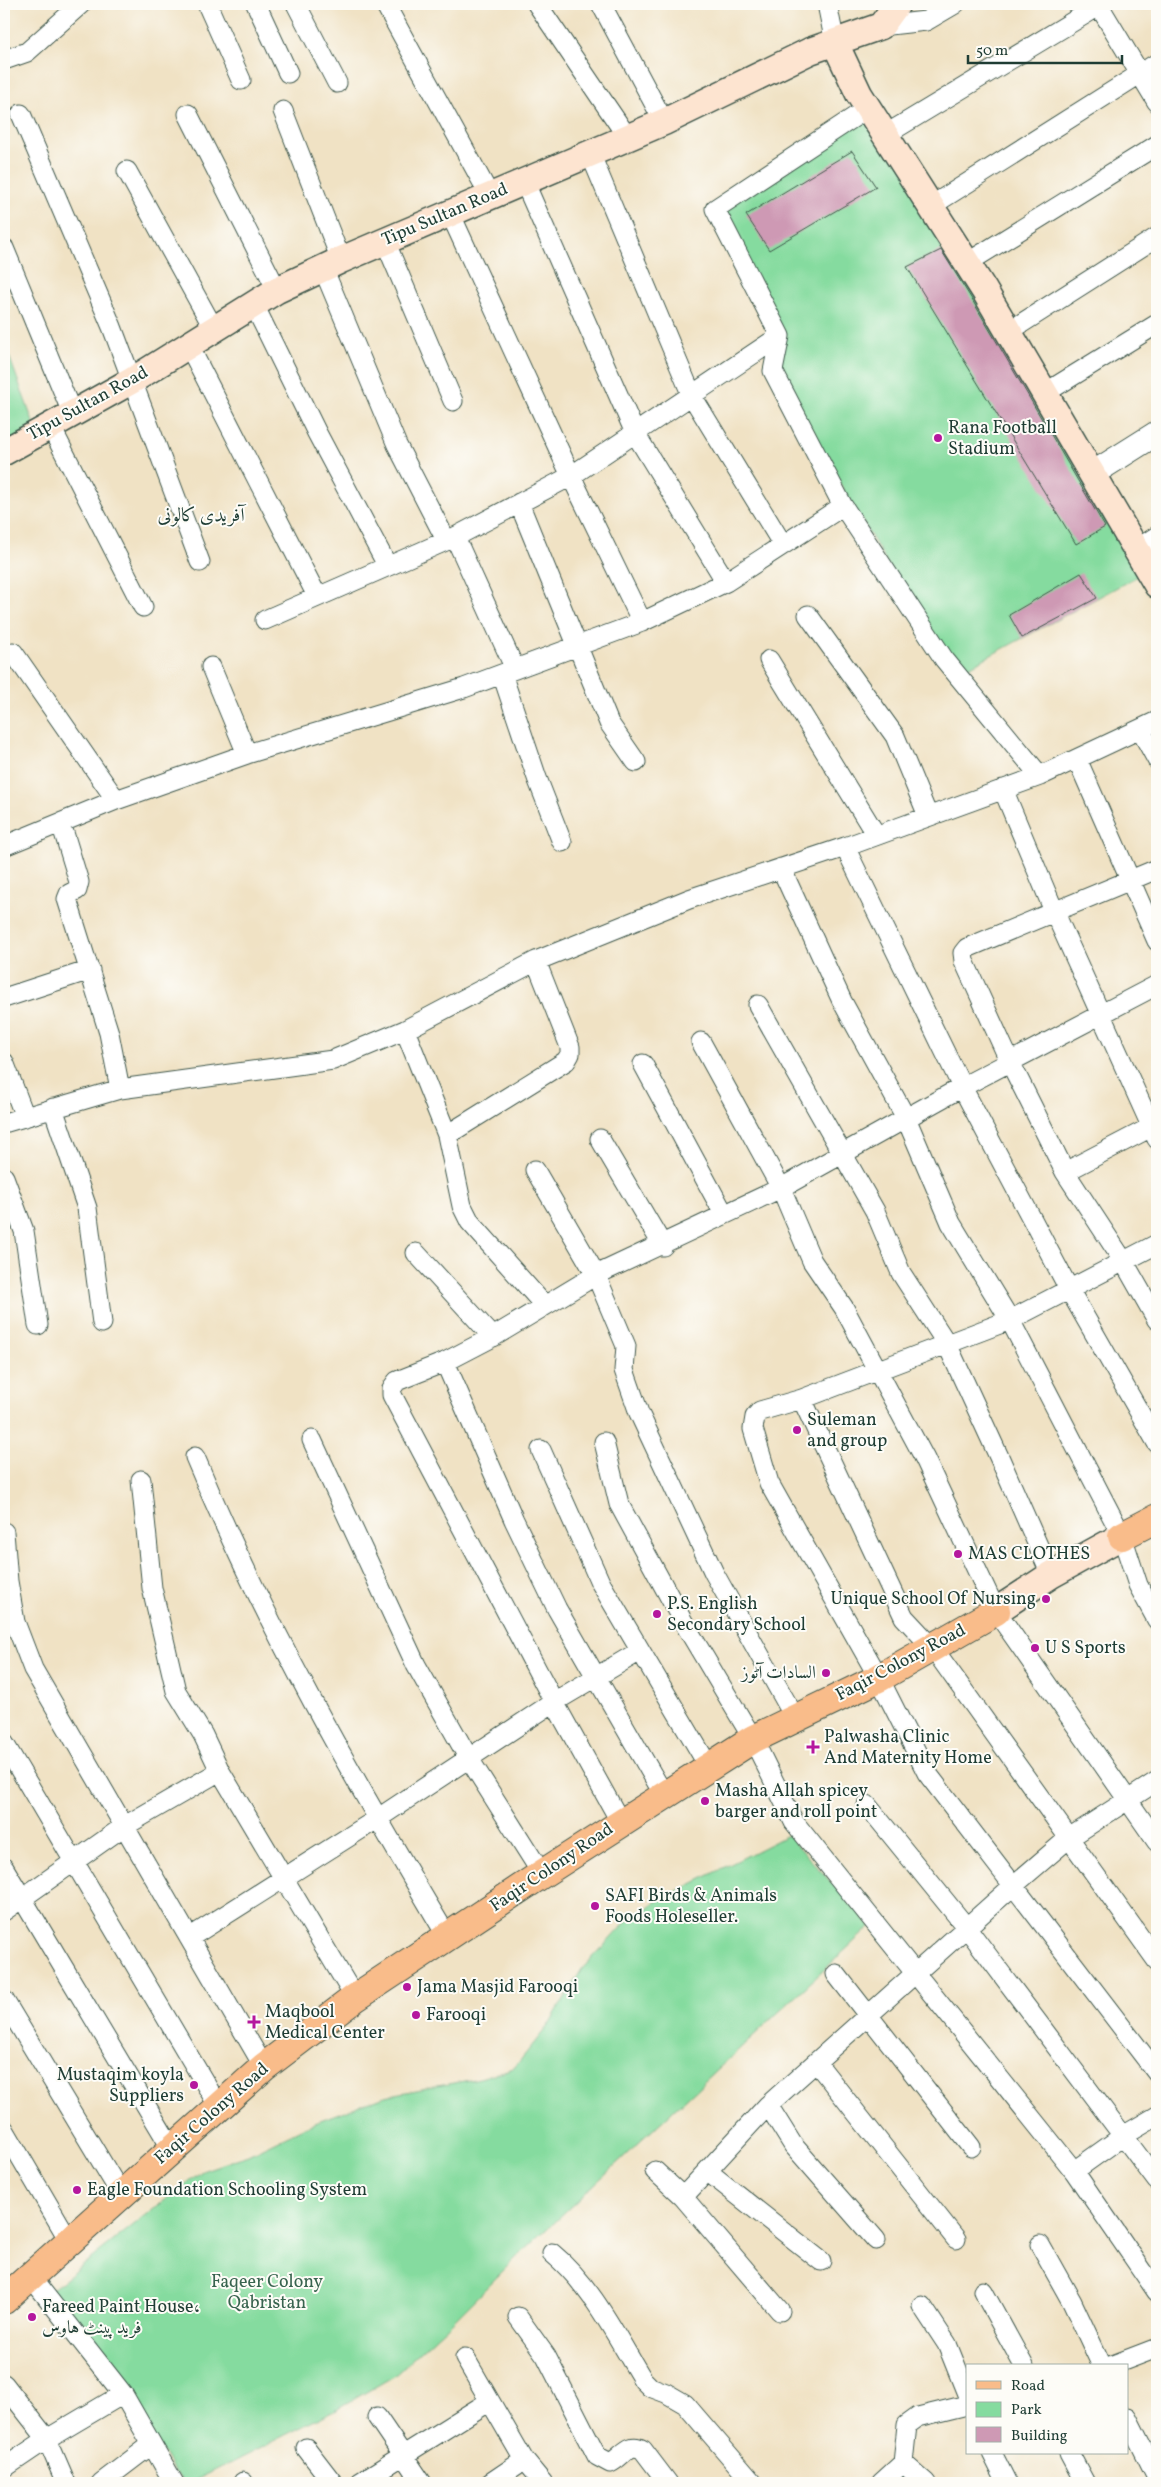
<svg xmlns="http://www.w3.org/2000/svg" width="1161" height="2487" font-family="Vollkorn,Amiri,serif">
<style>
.green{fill:#85db9f;stroke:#528c6a}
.building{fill:#ce99b4}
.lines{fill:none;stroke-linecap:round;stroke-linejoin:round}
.minor-casing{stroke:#3e564a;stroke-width:21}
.tertiary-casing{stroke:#3e564a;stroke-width:26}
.secondary-casing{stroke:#3e564a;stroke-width:29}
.primary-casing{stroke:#3e564a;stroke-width:30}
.minor{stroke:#fff;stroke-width:19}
.tertiary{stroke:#fff;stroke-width:24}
.secondary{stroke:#fde4d0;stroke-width:26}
.primary{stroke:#f9bc8a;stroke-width:28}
.poi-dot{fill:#b5179e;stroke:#fdfcf7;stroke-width:2}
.labels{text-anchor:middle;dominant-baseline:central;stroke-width:4;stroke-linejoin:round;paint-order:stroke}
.street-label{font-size:18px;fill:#1f3d34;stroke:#fdfcf7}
.poi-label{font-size:18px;fill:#1f3d34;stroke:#fdfcf7;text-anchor:start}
.park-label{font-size:18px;fill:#38644f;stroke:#fdfcf7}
.neighbourhood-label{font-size:19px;fill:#1f3d34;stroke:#fdfcf7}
</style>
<rect width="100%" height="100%" fill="#fdfcf7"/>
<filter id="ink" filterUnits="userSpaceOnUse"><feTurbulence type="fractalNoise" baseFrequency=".02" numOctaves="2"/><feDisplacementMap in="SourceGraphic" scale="10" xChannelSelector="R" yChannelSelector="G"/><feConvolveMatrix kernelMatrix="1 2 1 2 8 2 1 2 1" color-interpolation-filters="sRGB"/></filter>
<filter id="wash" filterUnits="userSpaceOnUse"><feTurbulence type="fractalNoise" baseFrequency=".0096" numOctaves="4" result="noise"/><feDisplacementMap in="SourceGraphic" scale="20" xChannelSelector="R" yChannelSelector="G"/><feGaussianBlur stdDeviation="1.12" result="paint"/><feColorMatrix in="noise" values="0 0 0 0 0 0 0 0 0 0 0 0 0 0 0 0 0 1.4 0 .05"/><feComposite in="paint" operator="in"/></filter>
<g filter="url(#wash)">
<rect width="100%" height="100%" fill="#f0e2c4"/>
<path class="green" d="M 868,108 L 1149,570 L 956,674 L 944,659 L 773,371 L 780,336 L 715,209 Z
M 4,342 L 37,433 L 4,454 Z
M 788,1835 L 871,1926 L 522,2252 L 451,2323 L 394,2376 L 337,2409 L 190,2483 L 183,2483 L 51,2290 L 202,2171 L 248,2155 L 315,2122 L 385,2096 L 480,2078 L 514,2068 L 548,2026 L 582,1969 L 627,1921 L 656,1902 Z"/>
<g id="blocks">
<path class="building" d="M 852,151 L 876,187 L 769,250 L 746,215 Z
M 941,250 L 971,298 L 1105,527 L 1076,544 L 907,267 Z
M 1081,573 L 1097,598 L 1022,638 L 1009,615 Z"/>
</g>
</g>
<g filter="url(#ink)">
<use href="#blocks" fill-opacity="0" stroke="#3e564a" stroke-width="1"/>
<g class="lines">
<defs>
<path id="minor" d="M 207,4 L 241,80
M 256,4 L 288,73
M 296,4 L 337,83
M 385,4 L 490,196
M 537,4 L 628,138
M 601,4 L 664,122
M 827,4 L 835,43
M 1098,4 L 1157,102
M 881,26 L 926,21 L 955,4
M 4,60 L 27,52 L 81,4
M 868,108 L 715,209 L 780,336 L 773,371 L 843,506 L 944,659 L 1040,776
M 283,111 L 341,260
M 21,114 L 112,327 L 200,562
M 188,114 L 277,290
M 885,135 L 1102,4
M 590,153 L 692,396 L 783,545
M 127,171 L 214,329
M 524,181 L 635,433 L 726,582
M 931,206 L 1157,63
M 450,213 L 571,476 L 642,622
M 385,241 L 453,401
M 4,248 L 72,413
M 967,263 L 1157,145
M 323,268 L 397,445 L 446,540
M 254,305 L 317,433 L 387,565
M 1008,332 L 1157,237
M 188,344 L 317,596
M 1045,393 L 1157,324
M 50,425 L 143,607
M 519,503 L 609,723 L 636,762
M 455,537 L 515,669
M 1137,549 L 1157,536
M 808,615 L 895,736 L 928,816
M 265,620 L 455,537 L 571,476 L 780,336
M 13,652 L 116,800
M 769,660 L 876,835
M 211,667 L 247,754
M 502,674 L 537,778 L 562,842
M 1140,729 L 1157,760
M 1077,759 L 1157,941
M 1003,789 L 1054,911 L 1157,1139
M 61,823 L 79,882 L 77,890 L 69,894 L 67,899 L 109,1033 L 120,1089
M 4,846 L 116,800 L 247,754 L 464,688 L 642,622 L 726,582 L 843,506
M 845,847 L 962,1087 L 1070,1291 L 1157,1443
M 781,868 L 842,1001 L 906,1118 L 951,1223 L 1010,1320 L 1122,1536 L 1138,1585 L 1157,1620
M 1157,869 L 967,948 L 963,953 L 964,961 L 1010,1062 L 1065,1172 L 1124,1262 L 1157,1320
M 4,998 L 90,970
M 758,1005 L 875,1211 L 901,1273 L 947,1344 L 1000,1459 L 1051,1575
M 405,1030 L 447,1135 L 462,1206 L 470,1222 L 545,1306
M 701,1042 L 781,1188 L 812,1261 L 844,1308 L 925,1459 L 996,1611 L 1157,1842
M 4,1062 L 25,1117
M 643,1064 L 724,1214
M 53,1108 L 87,1208 L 102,1323
M 4,1123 L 120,1089 L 333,1060 L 405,1030 L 536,961 L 689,899 L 845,847 L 1040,776 L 1157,721
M 447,1135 L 566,1061 L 570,1054 L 570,1047 L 536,961
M 600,1139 L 663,1246
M 535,1170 L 596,1275 L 626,1346 L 624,1370 L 639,1413 L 714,1573 L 795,1718
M 1065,1172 L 1157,1124
M 4,1177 L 24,1231 L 38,1325
M 1157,1244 L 1010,1320 L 802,1399 L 760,1411 L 755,1417 L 753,1429 L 769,1483 L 879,1678 L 927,1773 L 1157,2073
M 416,1253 L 493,1337
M 445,1362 L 514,1520 L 557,1609 L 664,1795
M 802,1399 L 904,1617 L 933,1648 L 1157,1961
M 312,1440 L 416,1665 L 468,1757 L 542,1874
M 604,1442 L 619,1504 L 681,1618 L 753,1739 L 794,1822 L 1074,2171 L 1157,2292
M 541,1450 L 600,1582 L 709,1767
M 195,1457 C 265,1625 355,1782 448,1938
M 141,1480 L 152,1588 L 176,1691 L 203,1735 L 220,1771 L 355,1998
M 4,1532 L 8,1581 L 15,1622 L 33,1669 L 264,2067
M 4,1743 L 219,2107
M 867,1805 L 967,1928 L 1157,2181
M 621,1823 L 554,1702 L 392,1395 L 392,1388 L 397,1381 L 445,1362 L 493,1337 L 596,1275 L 781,1188 L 962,1087 L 1157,985
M 4,1868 L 172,2149
M 4,1911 L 123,1827 L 220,1771
M 189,1938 L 377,1819 L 554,1702 L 640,1651
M 836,1974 L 971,2147
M 4,2000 L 121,2194
M 816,2062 L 956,2239
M 768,2105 L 793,2145 L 876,2240
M 4,2129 L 70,2242
M 655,2171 L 683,2197 L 780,2311
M 707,2171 L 821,2261
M 1074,2171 L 1123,2136 L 1157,2116
M 683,2197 L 768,2105 L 1014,1885 L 1069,1838 L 1157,1781
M 1040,2245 L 1072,2302 L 1102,2366
M 552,2253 C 592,2286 616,2336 643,2380 L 650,2387 L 666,2393 L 685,2404 L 753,2483
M 31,2277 L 123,2394 L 174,2483
M 983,2291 L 1024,2366
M 922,2306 L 947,2344 L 967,2394
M 518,2317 L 546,2356 L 597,2456 L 610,2463 C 623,2457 628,2441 643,2450 L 668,2483
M 465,2358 L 524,2460 L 543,2483
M 1110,2366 L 1157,2348
M 4,2384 L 47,2439 L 66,2483
M 377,2417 L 422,2483
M 1127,2417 L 1157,2477
M 306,2448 L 333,2483
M 992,2453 L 1007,2483
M 1069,2453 L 1085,2483
M 903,2463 L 926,2483
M 4,2468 L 47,2439 L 123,2394
M 243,2482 L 244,2483
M 101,2483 L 151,2445
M 359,2483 L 490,2401
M 490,2483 L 524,2460
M 881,2483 L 903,2463 L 907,2425 L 918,2417 L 967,2405"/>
<path id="tertiary" d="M 1092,474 L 1157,433"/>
<path id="secondary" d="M 835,43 L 859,94 L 984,290 L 1157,585
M 4,452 L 133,380 L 277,290 L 341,260 L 664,122 L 810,51 L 881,26 L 897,4
M 996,1611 L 1051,1575 L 1122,1536"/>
<path id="primary" d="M 1122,1536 L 1157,1518
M 4,2300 L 264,2067 L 355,1998 L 542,1874 L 753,1739 L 879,1678 L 996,1611"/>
</defs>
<use href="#minor" class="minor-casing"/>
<use href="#tertiary" class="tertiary-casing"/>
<use href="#secondary" class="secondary-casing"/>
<use href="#primary" class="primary-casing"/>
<use href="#minor" class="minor"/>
<use href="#tertiary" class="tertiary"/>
<use href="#secondary" class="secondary"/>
<use href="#primary" class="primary"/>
</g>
</g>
<g class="poi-dot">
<circle cx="938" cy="438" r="5"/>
<circle cx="797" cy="1430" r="5"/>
<circle cx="958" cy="1554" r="5"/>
<circle cx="1046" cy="1599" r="5"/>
<circle cx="657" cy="1614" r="5"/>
<circle cx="1035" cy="1648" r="5"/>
<circle cx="826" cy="1673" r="5"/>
<path d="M810.5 1739.5h5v5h5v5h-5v5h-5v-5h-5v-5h5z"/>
<circle cx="705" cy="1801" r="5"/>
<circle cx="595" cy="1906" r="5"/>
<circle cx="407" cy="1987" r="5"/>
<circle cx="416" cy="2015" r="5"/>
<path d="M251.5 2014.5h5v5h5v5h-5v5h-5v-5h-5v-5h5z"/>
<circle cx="194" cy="2085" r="5"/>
<circle cx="77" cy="2190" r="5"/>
<circle cx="32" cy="2317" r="5"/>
</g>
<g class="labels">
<g class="street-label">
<text transform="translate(445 215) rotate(-23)">Tipu Sultan Road</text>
<text transform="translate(88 404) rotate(-29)">Tipu Sultan Road</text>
<text transform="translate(901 1663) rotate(-28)">Faqir Colony Road</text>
<text transform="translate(552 1868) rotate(-34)">Faqir Colony Road</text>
<text transform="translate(212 2114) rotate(-41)">Faqir Colony Road</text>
</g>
<g class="poi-label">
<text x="948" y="428">Rana Football<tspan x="948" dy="21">Stadium</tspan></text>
<text x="807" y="1420">Suleman<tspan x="807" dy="21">and group</tspan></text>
<text x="968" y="1554">MAS CLOTHES</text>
<text x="1036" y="1599" text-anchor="end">Unique School Of Nursing</text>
<text x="667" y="1604">P.S. English<tspan x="667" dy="21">Secondary School</tspan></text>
<text x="1045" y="1648">U S Sports</text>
<text x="816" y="1673" text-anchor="end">السادات آٹوز</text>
<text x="824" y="1737">Palwasha Clinic<tspan x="824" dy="21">And Maternity Home</tspan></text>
<text x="715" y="1791">Masha Allah spicey<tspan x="715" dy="21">barger and roll point</tspan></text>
<text x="605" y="1896">SAFI Birds &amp; Animals<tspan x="605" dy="21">Foods Holeseller.</tspan></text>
<text x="417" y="1987">Jama Masjid Farooqi</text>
<text x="265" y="2012">Maqbool<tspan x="265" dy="21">Medical Center</tspan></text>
<text x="426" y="2015">Farooqi</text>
<text x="184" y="2075" text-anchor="end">Mustaqim koyla<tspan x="184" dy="21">Suppliers</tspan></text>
<text x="87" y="2190">Eagle Foundation Schooling System</text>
<text x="42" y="2307">Fareed Paint House،<tspan x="42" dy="21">فرید پینٹ ہاوس</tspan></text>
</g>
<g class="park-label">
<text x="267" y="2282">Faqeer Colony<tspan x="267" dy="21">Qabristan</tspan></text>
</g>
<g class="neighbourhood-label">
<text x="201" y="516">آفریدی کالونی</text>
</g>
</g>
<rect width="1161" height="2487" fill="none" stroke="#fdfcf7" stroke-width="20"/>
<rect x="966" y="2364" width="162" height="90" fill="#fdfcf7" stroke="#a4b0a9"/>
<rect x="976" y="2381" width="25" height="8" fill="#f9bc8a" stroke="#a4b0a9"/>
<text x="1011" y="2390" font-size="15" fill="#1f3d34">Road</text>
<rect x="976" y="2402" width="25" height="15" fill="#85db9f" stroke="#a4b0a9"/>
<text x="1011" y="2414" font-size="15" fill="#1f3d34">Park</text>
<rect x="976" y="2427" width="25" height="15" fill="#ce99b4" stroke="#a4b0a9"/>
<text x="1011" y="2440" font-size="15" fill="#1f3d34">Building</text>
<path d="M968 55v8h154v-8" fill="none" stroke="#1f3d34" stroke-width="2.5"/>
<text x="976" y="55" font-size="15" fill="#1f3d34" stroke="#fdfcf7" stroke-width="4" paint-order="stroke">50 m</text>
</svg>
